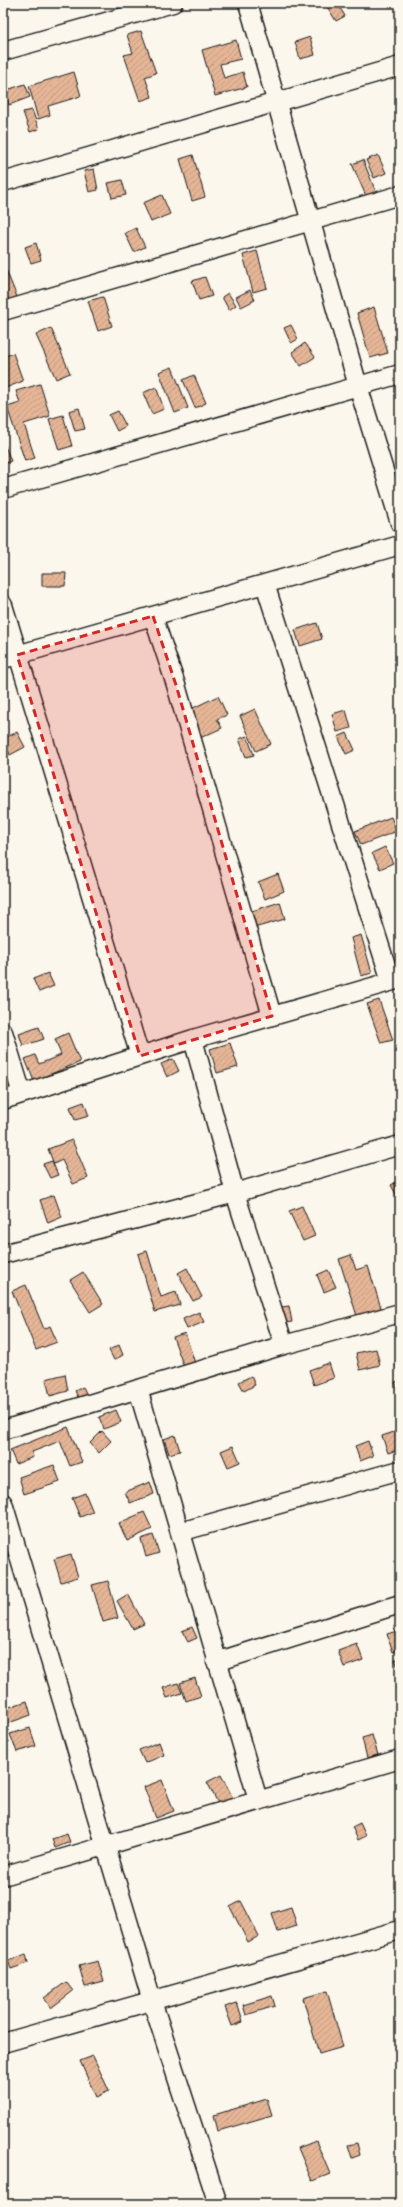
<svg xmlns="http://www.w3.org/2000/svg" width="403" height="2207" font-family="Mynerve,sans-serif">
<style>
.building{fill:url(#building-hatch);stroke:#1c1c1c}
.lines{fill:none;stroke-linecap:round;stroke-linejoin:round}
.street-casing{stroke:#1c1c1c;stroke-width:21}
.street{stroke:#fbf7ec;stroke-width:18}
.marked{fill:#d62828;fill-opacity:0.2;stroke:#d62828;stroke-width:3;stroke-dasharray:8 5;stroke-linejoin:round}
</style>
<defs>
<pattern id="building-hatch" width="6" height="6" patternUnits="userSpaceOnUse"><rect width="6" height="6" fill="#e5b596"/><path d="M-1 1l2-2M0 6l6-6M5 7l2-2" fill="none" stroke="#c49b81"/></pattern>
</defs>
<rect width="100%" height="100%" fill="#fbf7ec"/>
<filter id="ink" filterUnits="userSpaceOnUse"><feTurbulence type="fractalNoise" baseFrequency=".025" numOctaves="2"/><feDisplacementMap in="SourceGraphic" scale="8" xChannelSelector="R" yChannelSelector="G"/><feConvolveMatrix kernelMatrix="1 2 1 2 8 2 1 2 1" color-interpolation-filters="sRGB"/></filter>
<g filter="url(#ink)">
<path class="building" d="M 329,3 L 337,3 L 345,16 L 336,21 L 326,5 Z
M 141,31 L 156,73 L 145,77 L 152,97 L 140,101 L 124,55 L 133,53 L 127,35 Z
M 310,37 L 315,55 L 300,59 L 295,42 Z
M 236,40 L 241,59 L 220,64 L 224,78 L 243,72 L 247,87 L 215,96 L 202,50 Z
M 74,72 L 81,96 L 48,106 L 50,115 L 38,119 L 29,86 Z
M 25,84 L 30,97 L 9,105 L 4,91 Z
M 32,110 L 39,129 L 30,132 L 23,112 Z
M 3,145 L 7,158 L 3,159 Z
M 193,155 L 205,197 L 192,201 L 180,159 Z
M 378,155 L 386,173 L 374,178 L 366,160 Z
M 363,160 L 376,192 L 366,196 L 352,164 Z
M 94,169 L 98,190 L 89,192 L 84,171 Z
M 122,180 L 126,195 L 112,198 L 108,183 Z
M 162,195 L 170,214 L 151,222 L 143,203 Z
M 136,228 L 145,247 L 134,252 L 125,233 Z
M 36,243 L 41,260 L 31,263 L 25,247 Z
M 257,251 L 267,288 L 253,292 L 243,255 Z
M 6,270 L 17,297 L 6,302 L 3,296 L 3,271 Z
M 205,277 L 212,296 L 199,300 L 192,281 Z
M 250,290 L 255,300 L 241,307 L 236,297 Z
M 228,293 L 236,305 L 229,310 L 222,297 Z
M 103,297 L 112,326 L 98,331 L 88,301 Z
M 374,307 L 388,353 L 370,358 L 357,313 Z
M 291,325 L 298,339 L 291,343 L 284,328 Z
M 51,328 L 70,373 L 56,379 L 36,335 Z
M 305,343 L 315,357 L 301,366 L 292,352 Z
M 13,353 L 23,381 L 3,389 L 3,357 Z
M 172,367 L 188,408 L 175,413 L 159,372 Z
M 194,375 L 206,403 L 195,408 L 183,380 Z
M 40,384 L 50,416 L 24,424 L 35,458 L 25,461 L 7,407 L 20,403 L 16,391 Z
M 156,387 L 164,409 L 152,414 L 143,393 Z
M 3,395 L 7,404 L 3,406 Z
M 79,408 L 85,429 L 75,431 L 69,411 Z
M 118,411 L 126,426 L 117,431 L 109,415 Z
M 63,415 L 72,446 L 59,450 L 49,419 Z
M 3,441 L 11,461 L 3,464 Z
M 42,573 L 66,573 L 65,586 L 42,586 Z
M 317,623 L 322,639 L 300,646 L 295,630 Z
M 218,696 L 227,715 L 217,719 L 222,728 L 200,738 L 187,711 Z
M 255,709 L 271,744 L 256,751 L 240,716 Z
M 346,710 L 351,728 L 337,732 L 332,714 Z
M 17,732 L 25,747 L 10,755 L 3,739 Z
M 347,733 L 355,750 L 346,754 L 338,737 Z
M 247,736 L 254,755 L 246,757 L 239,739 Z
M 391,817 L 397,831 L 361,845 L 355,831 Z
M 385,847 L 393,863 L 380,869 L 372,853 Z
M 278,874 L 284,891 L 265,899 L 258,882 Z
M 280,902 L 285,919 L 254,928 L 249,912 Z
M 361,935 L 372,973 L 361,976 L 351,938 Z
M 48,973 L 54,986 L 39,992 L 33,979 Z
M 379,1000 L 393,1040 L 381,1043 L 367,1004 Z
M 39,1027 L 44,1039 L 23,1046 L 19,1034 Z
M 68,1033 L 80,1062 L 34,1081 L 25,1059 L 35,1055 L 39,1064 L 61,1055 L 55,1039 Z
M 230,1043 L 238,1067 L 217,1073 L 210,1049 Z
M 173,1059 L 179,1071 L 167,1077 L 161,1064 Z
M 84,1102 L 89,1116 L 75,1120 L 70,1107 Z
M 72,1140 L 88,1178 L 73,1184 L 62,1160 L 54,1164 L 48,1149 Z
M 52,1161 L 58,1175 L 50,1178 L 43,1164 Z
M 400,1180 L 400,1202 L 391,1185 Z
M 54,1195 L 62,1217 L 48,1223 L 40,1200 Z
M 302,1206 L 315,1236 L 303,1241 L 289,1211 Z
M 147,1251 L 161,1297 L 176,1292 L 180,1305 L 155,1312 L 138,1254 Z
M 351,1255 L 356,1270 L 368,1266 L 381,1308 L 357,1316 L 339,1259 Z
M 187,1268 L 202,1297 L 193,1301 L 178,1273 Z
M 328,1270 L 336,1287 L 324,1292 L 317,1275 Z
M 83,1272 L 103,1304 L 90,1312 L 70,1280 Z
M 26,1285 L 44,1329 L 50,1326 L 57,1342 L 36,1350 L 12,1291 Z
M 289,1306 L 292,1322 L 285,1323 L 282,1307 Z
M 199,1312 L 204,1322 L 187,1329 L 183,1319 Z
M 185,1333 L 195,1363 L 184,1367 L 173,1337 Z
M 119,1345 L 123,1355 L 114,1360 L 109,1350 Z
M 376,1349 L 380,1365 L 360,1370 L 356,1353 Z
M 329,1363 L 334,1378 L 314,1385 L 309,1370 Z
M 400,1364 L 400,1378 L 396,1365 Z
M 65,1374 L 68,1391 L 50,1396 L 46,1379 Z
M 251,1376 L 255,1385 L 244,1391 L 239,1382 Z
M 400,1381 L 400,1395 L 399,1396 L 395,1382 Z
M 83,1387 L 88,1397 L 80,1401 L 75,1391 Z
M 116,1410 L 121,1422 L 104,1429 L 99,1417 Z
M 68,1427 L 82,1462 L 70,1466 L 60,1441 L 32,1452 L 33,1457 L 16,1464 L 10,1450 Z
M 400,1430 L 400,1449 L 388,1453 L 382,1436 Z
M 102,1431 L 111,1441 L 99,1453 L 90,1443 Z
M 175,1435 L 180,1451 L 169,1454 L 164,1439 Z
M 368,1441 L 373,1456 L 360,1461 L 355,1446 Z
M 233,1446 L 240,1462 L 228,1467 L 221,1451 Z
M 54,1465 L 60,1482 L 24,1494 L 19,1477 Z
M 150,1482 L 154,1494 L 130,1503 L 125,1492 Z
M 85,1493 L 93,1512 L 80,1517 L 72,1498 Z
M 144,1512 L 152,1529 L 127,1541 L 119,1523 Z
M 153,1535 L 159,1553 L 146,1557 L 141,1539 Z
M 71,1554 L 78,1577 L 61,1582 L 54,1559 Z
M 108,1581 L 118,1618 L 103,1622 L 92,1585 Z
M 128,1594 L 144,1624 L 133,1629 L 117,1601 Z
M 192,1627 L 197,1638 L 188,1642 L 182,1631 Z
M 400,1630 L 400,1650 L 393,1652 L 387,1634 Z
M 357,1644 L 363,1660 L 344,1667 L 338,1651 Z
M 400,1658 L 400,1672 L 395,1660 Z
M 195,1678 L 201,1696 L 186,1701 L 180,1683 Z
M 178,1683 L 182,1693 L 167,1698 L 163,1688 Z
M 27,1701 L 31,1715 L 3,1725 L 3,1709 Z
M 30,1728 L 36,1746 L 17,1752 L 10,1734 Z
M 372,1735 L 378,1755 L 367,1758 L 362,1738 Z
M 159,1742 L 164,1755 L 145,1763 L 139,1750 Z
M 221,1775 L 233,1798 L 219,1805 L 207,1782 Z
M 162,1780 L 174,1811 L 156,1818 L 144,1787 Z
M 360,1823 L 366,1836 L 358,1840 L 352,1827 Z
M 67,1834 L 70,1842 L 55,1848 L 52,1839 Z
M 241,1901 L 259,1936 L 248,1942 L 230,1907 Z
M 291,1907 L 297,1926 L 278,1932 L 272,1913 Z
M 26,1954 L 28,1963 L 11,1969 L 8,1961 Z
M 98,1961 L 104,1982 L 85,1987 L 79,1966 Z
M 66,1982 L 73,1991 L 51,2008 L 44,1998 Z
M 327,1991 L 343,2047 L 319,2054 L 303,1998 Z
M 272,1996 L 275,2006 L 246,2015 L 243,2005 Z
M 237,2003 L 243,2022 L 232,2026 L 225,2007 Z
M 93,2056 L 109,2091 L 96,2097 L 80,2061 Z
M 267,2099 L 272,2115 L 218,2131 L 214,2115 Z
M 316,2141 L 330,2174 L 312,2181 L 298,2148 Z
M 357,2143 L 360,2155 L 352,2158 L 348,2145 Z"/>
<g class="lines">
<defs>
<path id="street" d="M 248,3 L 358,386 L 400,523
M 3,51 L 173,3
M 3,182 L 400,66
M 3,311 L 400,195
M 3,489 L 400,374
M 265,584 L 391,981
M 3,605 L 140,1056
M 153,616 L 176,685 L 272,1016
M 3,659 L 400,545
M 3,1032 L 22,1094
M 193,1039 L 235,1193 L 284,1345
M 3,1100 L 193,1039 L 400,979
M 3,1254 L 235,1193 L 400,1145
M 138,1389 L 258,1800
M 3,1430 L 284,1345 L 400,1313
M 3,1503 L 152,2001 L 218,2204
M 180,1532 L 400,1470
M 216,1662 L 400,1604
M 3,1876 L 400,1759
M 3,2043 L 400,1930"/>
</defs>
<use href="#street" class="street-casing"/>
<use href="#street" class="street"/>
</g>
</g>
<path class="marked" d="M 153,616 L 176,685 L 272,1016 L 140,1056 L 17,655 Z"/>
<rect width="403" height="2207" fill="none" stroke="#fbf7ec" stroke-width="16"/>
<rect x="8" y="8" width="387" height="2191" fill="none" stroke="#1c1c1c" stroke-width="1.5" filter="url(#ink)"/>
</svg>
